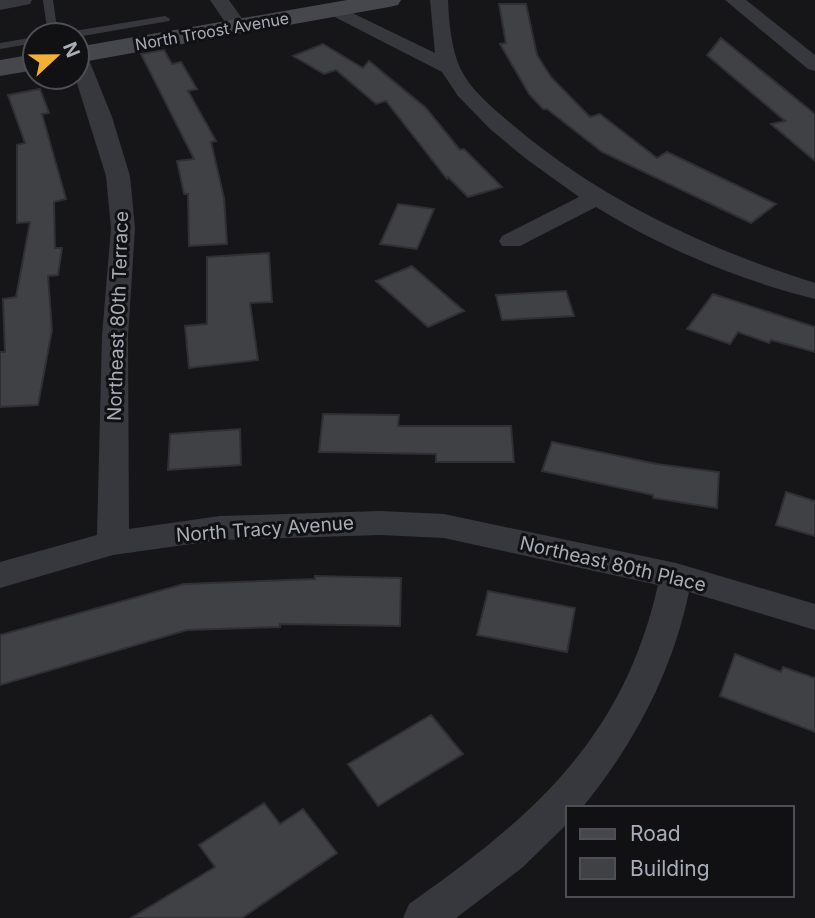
<svg xmlns="http://www.w3.org/2000/svg" width="815" height="918" font-family="Inter,sans-serif">
<style>
.building{fill:#404145;stroke:#303034;stroke-width:2}
.lines{fill:none;stroke-linecap:round;stroke-linejoin:round}
.lane{fill:#37383d;fill-rule:evenodd}
.street{fill:#37383d;fill-rule:evenodd}
.secondary{fill:#45474d;fill-rule:evenodd}
.labels{text-anchor:middle;dominant-baseline:central;stroke-width:6;stroke-linejoin:round;paint-order:stroke}
.far-street-label{font-size:16px;fill:#a8adb8;stroke:#111113}
.street-label{font-size:19px;fill:#a8adb8;stroke:#111113}
</style>
<rect width="100%" height="100%" fill="#161618"/>
<path class="building" d="M 499,4 L 526,4 L 537,55 L 551,77 L 590,117 L 600,114 L 657,158 L 667,152 L 776,204 L 751,223 L 602,152 L 547,109 L 543,109 L 529,94 L 500,44 L 506,43 Z
M 721,38 L 815,114 L 815,161 L 771,124 L 785,121 L 707,55 Z
M 323,44 L 363,68 L 369,61 L 426,108 L 460,150 L 464,149 L 502,187 L 468,197 L 448,177 L 447,179 L 386,101 L 376,104 L 336,70 L 324,74 L 293,56 Z
M 164,50 L 172,64 L 181,62 L 197,89 L 188,91 L 216,141 L 211,142 L 224,198 L 227,244 L 189,246 L 188,194 L 184,194 L 177,161 L 194,159 L 141,54 Z
M 40,89 L 49,113 L 42,114 L 66,199 L 54,202 L 55,248 L 62,248 L 58,275 L 48,276 L 52,330 L 38,405 L 0,407 L 0,352 L 5,352 L 3,299 L 16,297 L 30,222 L 17,223 L 17,145 L 25,143 L 8,95 Z
M 398,204 L 434,209 L 417,249 L 380,244 Z
M 269,253 L 272,302 L 250,303 L 258,360 L 189,368 L 185,326 L 207,324 L 207,257 Z
M 412,266 L 464,311 L 428,327 L 376,281 Z
M 566,291 L 574,316 L 502,320 L 496,295 Z
M 713,294 L 815,327 L 815,352 L 771,340 L 769,343 L 738,332 L 730,344 L 687,329 Z
M 323,414 L 399,415 L 398,426 L 511,426 L 514,462 L 436,462 L 436,454 L 319,452 Z
M 240,429 L 241,465 L 168,470 L 170,434 Z
M 552,442 L 657,464 L 719,472 L 717,508 L 653,498 L 653,495 L 542,471 Z
M 786,492 L 815,501 L 815,536 L 776,525 Z
M 315,576 L 401,578 L 400,626 L 280,624 L 280,627 L 187,630 L 0,685 L 0,635 L 184,584 L 315,579 Z
M 488,591 L 575,608 L 567,652 L 477,635 Z
M 735,654 L 781,672 L 783,667 L 815,678 L 815,732 L 720,696 Z
M 431,715 L 463,754 L 378,806 L 348,764 Z
M 264,803 L 280,824 L 303,809 L 337,853 L 242,918 L 131,918 L 215,867 L 199,845 Z"/>
<g class="lines">
<path class="lane" d="M 43,0 L 53,0 L 58,35 L 48,35 Z
M 165,16 L 170,19 L 169,21 L 77,37 L 63,35 L 68,32 Z
M 35,37 L 35,43 L 0,49 L 0,43 Z"/>
<path class="street" d="M 0,0 L 32,0 L 30,4 L 0,10 Z
M 210,0 L 229,0 L 248,27 L 245,31 L 231,31 Z
M 430,0 L 448,0 C 449,23 451,47 460,68 C 471,91 495,110 514,126 C 603,201 705,248 815,283 L 815,299 C 739,280 662,248 596,207 L 520,246 L 502,246 L 499,241 L 502,236 L 579,197 L 525,158 L 490,129 L 458,96 L 442,72 L 321,10 L 324,6 L 338,6 L 435,53 Z
M 725,0 L 746,0 L 815,55 L 815,71 L 808,69 Z
M 77,49 L 87,55 L 112,117 L 130,176 L 135,228 L 128,336 L 129,529 L 220,516 L 380,511 L 444,514 L 676,563 L 815,604 L 815,630 L 689,592 C 672,673 634,744 582,808 L 568,808 L 568,823 L 523,867 L 456,918 L 403,918 L 409,904 C 533,817 623,739 658,585 L 444,538 L 380,535 L 220,540 L 113,555 L 0,588 L 0,562 L 97,535 L 102,336 L 111,228 L 106,176 L 75,77 Z"/>
<path class="secondary" d="M 347,0 L 401,0 L 398,5 L 389,7 L 77,63 L 77,47 Z
M 35,54 L 35,70 L 0,76 L 0,60 Z"/>
</g>
<g class="labels">
<g class="far-street-label">
<text transform="translate(212 31) rotate(-10)">North Troost Avenue</text>
</g>
<g class="street-label">
<text transform="translate(118 316) rotate(-88)">Northeast 80th Terrace</text>
<text transform="translate(265 529) rotate(-4)">North Tracy Avenue</text>
<text transform="translate(613 564) rotate(13)">Northeast 80th Place</text>
</g>
</g>
<rect x="566" y="806" width="228" height="91" fill="#111113" stroke="#4d4f55" stroke-width="2"/>
<rect x="580" y="829" width="35" height="10" fill="#45474d" stroke="#4d4f55" stroke-width="2"/>
<text x="630" y="841" font-size="21" fill="#a8adb8">Road</text>
<rect x="580" y="858" width="35" height="21" fill="#404145" stroke="#4d4f55" stroke-width="2"/>
<text x="630" y="876" font-size="21" fill="#a8adb8">Building</text>
<g transform="translate(56 56) rotate(68)"><circle r="33" fill="#111113" stroke="#4d4f55" stroke-width="2"/>
<path d="M0-5L12 26L0 18L-12 26Z" fill="#f2b134"/>
<text y="-10" font-size="19" font-weight="bold" text-anchor="middle" fill="#a8adb8">N</text>
</g>
</svg>
